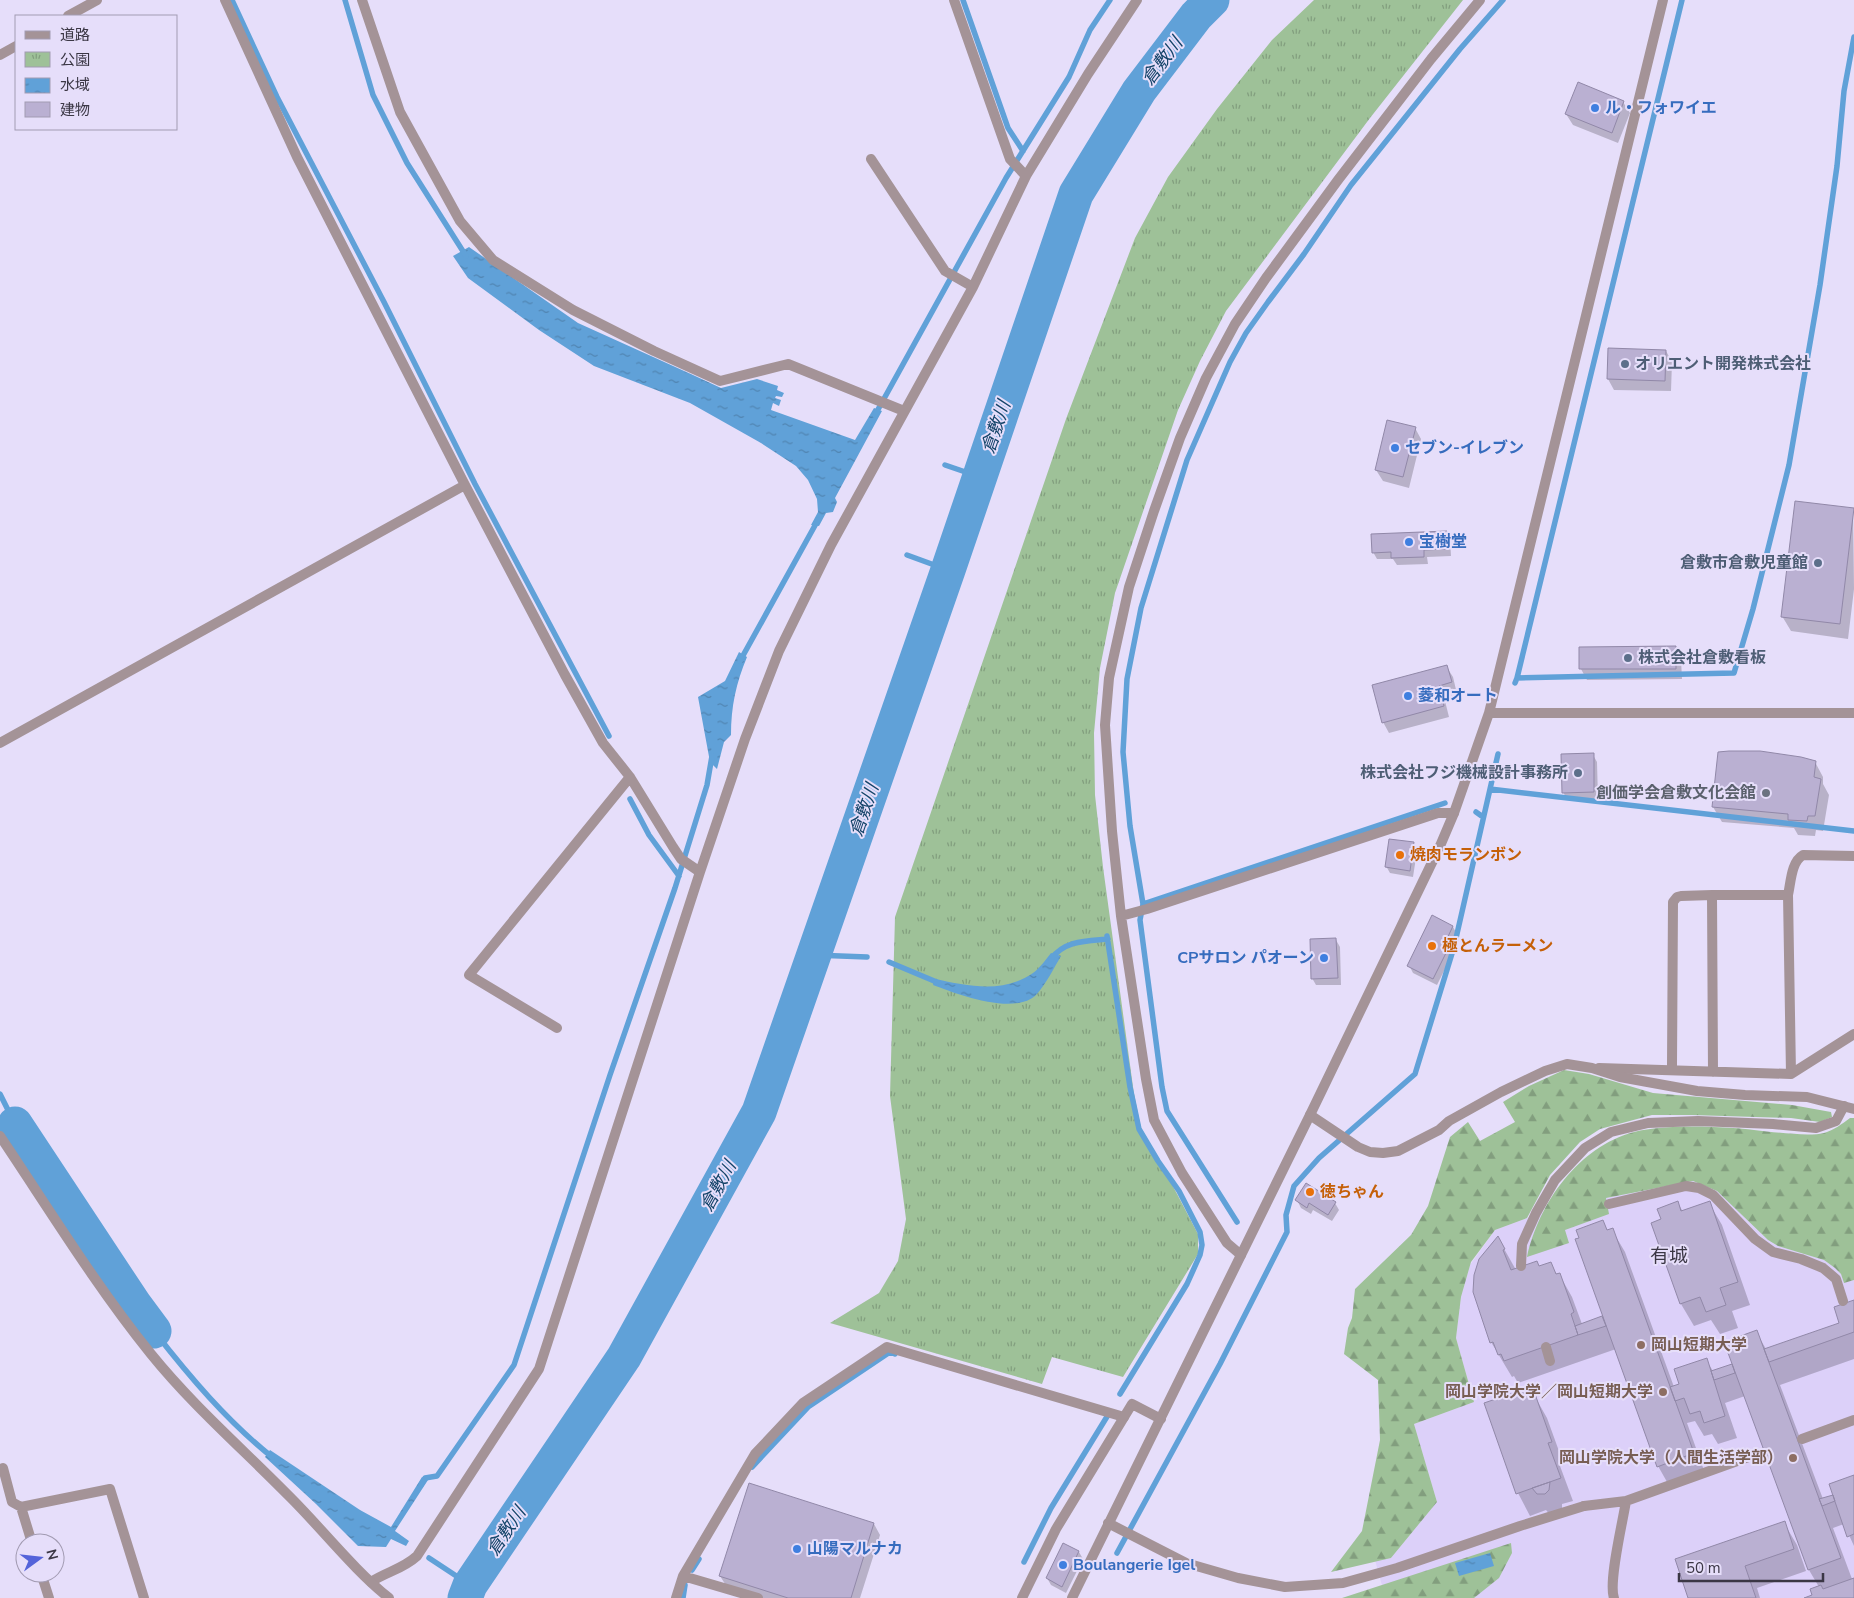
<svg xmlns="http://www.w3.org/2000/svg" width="1854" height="1598" font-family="'Nunito Sans','Noto Sans JP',sans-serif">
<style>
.built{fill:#dcd0f9}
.forest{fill:url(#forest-firs)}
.park{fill:url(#park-tufts)}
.water{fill:url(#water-ripples)}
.shadow{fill:#0003}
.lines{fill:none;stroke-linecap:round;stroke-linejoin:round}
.stream{stroke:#60a1d8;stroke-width:5.5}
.river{stroke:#60a1d8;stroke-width:35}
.building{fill:#bab0d2;stroke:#9188a8}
.service{stroke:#a49397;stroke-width:10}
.minor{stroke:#a49397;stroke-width:10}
.tertiary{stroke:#a49397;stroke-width:10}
.shop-dot{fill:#3f7fe0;stroke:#e6defa;stroke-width:2}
.service-dot{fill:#5c6f8a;stroke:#e6defa;stroke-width:2}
.worship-dot{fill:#6b7280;stroke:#e6defa;stroke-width:2}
.food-dot{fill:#e8710a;stroke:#e6defa;stroke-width:2}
.education-dot{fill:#8d6e63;stroke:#e6defa;stroke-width:2}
.labels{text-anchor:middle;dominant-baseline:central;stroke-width:4;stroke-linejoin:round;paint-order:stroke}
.shop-label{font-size:16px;font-weight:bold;fill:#366cbe;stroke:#e6defa;text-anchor:start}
.service-label{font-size:16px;font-weight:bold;fill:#4e5e75;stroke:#e6defa;text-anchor:start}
.worship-label{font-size:16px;font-weight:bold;fill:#5b616d;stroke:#e6defa;text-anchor:end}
.food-label{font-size:16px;font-weight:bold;fill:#c56008;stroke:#e6defa;text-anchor:start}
.education-label{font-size:16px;font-weight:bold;fill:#785e54;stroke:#e6defa;text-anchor:end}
.water-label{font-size:18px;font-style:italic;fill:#144469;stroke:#e6defa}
.quarter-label{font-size:19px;fill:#3b3745;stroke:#e6defa}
</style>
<defs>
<pattern id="forest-firs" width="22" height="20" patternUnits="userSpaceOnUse" patternTransform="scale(1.25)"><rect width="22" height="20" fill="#9ec198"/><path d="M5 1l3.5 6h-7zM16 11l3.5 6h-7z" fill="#829e7e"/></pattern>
<pattern id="park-tufts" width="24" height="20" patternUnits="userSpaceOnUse" patternTransform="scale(1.25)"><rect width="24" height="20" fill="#9ec198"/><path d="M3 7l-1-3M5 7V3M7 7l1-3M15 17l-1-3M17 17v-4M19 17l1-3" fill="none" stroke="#829e7e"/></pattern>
<pattern id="water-ripples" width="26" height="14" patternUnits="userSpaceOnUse" patternTransform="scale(1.25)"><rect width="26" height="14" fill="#60a1d8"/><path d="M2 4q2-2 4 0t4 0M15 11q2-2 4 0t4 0" fill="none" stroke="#5084b1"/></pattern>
</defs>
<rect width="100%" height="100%" fill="#e6defa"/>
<path class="built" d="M 1693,1181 L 1717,1191 L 1768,1240 L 1778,1246 L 1824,1260 L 1835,1268 L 1841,1274 L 1844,1283 L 1854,1280 L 1854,1598 L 1378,1598 L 1383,1589 L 1375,1560 L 1391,1558 L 1437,1502 L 1414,1424 L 1474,1402 L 1456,1338 L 1461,1297 L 1470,1265 L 1495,1230 L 1603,1190 L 1606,1198 Z"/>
<path class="forest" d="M 1564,1070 L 1589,1074 L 1653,1093 L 1792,1105 L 1831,1112 L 1832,1117 L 1820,1122 L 1791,1118 L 1692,1115 L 1652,1115 L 1600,1129 L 1580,1142 L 1550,1175 L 1527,1218 L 1495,1230 L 1471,1262 L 1461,1297 L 1456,1338 L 1474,1402 L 1414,1424 L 1437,1502 L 1391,1558 L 1331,1572 L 1362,1531 L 1380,1440 L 1378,1380 L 1344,1354 L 1348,1328 L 1352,1318 L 1355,1289 L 1411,1235 L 1428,1206 L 1450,1137 L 1468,1122 L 1480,1141 L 1515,1122 L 1503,1102 L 1529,1086 Z
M 1850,1118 L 1854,1118 L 1854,1280 L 1844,1283 L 1841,1274 L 1835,1268 L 1824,1260 L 1778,1246 L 1768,1240 L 1717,1191 L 1693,1181 L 1606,1198 L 1609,1214 L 1565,1230 L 1569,1243 L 1527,1257 C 1539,1203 1578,1147 1634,1132 C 1661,1125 1704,1126 1733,1128 C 1755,1129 1804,1138 1824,1133 C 1834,1130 1842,1124 1850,1118 Z
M 1511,1543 L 1512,1553 L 1499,1578 L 1474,1598 L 1342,1598 Z"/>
<path class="park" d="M 1314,0 L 1463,0 L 1370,118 L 1226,311 L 1200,361 L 1178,410 L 1115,593 L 1100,668 L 1094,733 L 1095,795 L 1103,867 L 1134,1094 L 1141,1128 L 1176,1192 L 1198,1234 L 1198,1254 L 1123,1377 L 1052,1357 L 1042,1384 L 830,1323 L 879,1293 L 898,1261 L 906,1219 L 890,1096 L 895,917 L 1066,419 L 1135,238 L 1168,177 L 1217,109 L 1272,40 Z"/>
<path class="water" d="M 469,247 L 578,323 L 693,375 L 721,388 L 757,379 L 778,386 L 777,390 L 784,393 L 782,397 L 776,396 L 775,398 L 781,400 L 779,406 L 773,403 L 771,410 L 855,440 L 874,408 L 882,411 L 835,498 L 837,502 L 833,512 L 826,513 L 819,526 L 811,525 L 818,512 L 817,499 L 808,480 L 796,466 L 761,443 L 690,403 L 594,366 L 539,330 L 468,278 L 453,256 Z
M 739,652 L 747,657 C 736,683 731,707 731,735 L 724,742 L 717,769 L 710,762 L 698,697 L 725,681 Z
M 1051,953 L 1061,956 C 1054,968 1046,984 1036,995 C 1014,1016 957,994 933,985 L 935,979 C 968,986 1003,994 1033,973 C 1040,968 1046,959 1051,953 Z
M 270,1450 L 360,1510 L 391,1527 L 422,1477 L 428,1480 L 395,1531 L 409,1541 L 406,1546 L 391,1539 L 386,1547 L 358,1546 L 316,1504 L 265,1457 Z
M 1490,1553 L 1494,1566 L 1459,1576 L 1455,1563 Z"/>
<path class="shadow" d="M 1623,102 L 1630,113 L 1618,143 L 1573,125 L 1566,114 Z
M 1666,351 L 1672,362 L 1671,391 L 1614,390 L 1608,379 Z
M 1415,428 L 1421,439 L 1409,488 L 1383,481 L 1376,470 Z
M 1853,510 L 1854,589 L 1848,639 L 1791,631 L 1782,616 Z
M 1446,532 L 1450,539 L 1451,556 L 1427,557 L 1428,564 L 1397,565 L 1393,559 L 1377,559 L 1373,552 Z
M 1675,648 L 1681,659 L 1682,679 L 1587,680 L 1581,669 Z
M 1446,666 L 1453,677 L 1457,694 L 1444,697 L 1449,717 L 1389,733 L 1383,722 Z
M 1593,755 L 1597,762 L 1598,799 L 1567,799 L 1563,792 Z
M 1815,762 L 1823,777 L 1823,784 L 1829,795 L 1823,831 L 1816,830 L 1815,836 L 1798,835 L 1794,828 L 1722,822 L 1713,807 Z
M 1413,844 L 1417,851 L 1413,877 L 1390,873 L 1386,866 Z
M 1453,927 L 1457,934 L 1449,949 L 1452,955 L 1437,985 L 1413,973 L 1409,965 Z
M 1336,940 L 1340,947 L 1341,985 L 1316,985 L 1312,978 Z
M 1297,1200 L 1335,1203 L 1339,1210 L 1332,1221 L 1313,1210 L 1311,1214 L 1301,1208 Z
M 1678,1203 L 1683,1212 L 1709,1203 L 1722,1225 L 1750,1305 L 1732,1311 L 1738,1328 L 1720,1334 L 1711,1320 L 1694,1326 L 1681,1304 L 1652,1223 L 1663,1220 Z
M 1603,1222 L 1608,1231 L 1612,1230 L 1625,1252 L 1674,1387 L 1680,1384 L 1706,1360 L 1713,1371 L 1734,1365 L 1756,1332 L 1766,1349 L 1841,1324 L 1854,1301 L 1854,1359 L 1780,1385 L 1823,1499 L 1834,1496 L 1854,1476 L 1854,1546 L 1844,1524 L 1833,1528 L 1852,1579 L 1854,1579 L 1854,1598 L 1807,1598 L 1814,1596 L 1819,1587 L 1809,1570 L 1745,1396 L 1725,1403 L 1737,1438 L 1718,1444 L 1712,1434 L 1704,1436 L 1695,1421 L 1687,1423 L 1706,1476 L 1671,1489 L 1658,1466 L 1616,1349 L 1518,1383 L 1514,1376 L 1512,1377 L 1491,1342 L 1498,1238 L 1516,1270 L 1539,1267 L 1550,1263 L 1557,1275 L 1559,1274 L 1572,1297 L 1582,1324 L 1604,1317 Z
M 1527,1389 L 1531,1396 L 1534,1395 L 1547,1418 L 1564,1465 L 1560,1466 L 1573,1501 L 1562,1504 L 1562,1513 L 1551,1516 L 1546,1510 L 1530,1516 L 1518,1493 Z
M 749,1484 L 874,1524 L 880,1535 L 860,1598 L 762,1598 L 727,1587 L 720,1576 Z
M 1784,1523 L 1797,1545 L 1806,1571 L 1757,1588 L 1760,1598 L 1689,1598 Z
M 1079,1552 L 1083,1559 L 1066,1593 L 1051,1585 L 1047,1578 Z"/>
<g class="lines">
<path class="stream" d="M 232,0 L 277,97 L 384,302 L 475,484 L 609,736
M 345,0 L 373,95 L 407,163 L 466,256
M 963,0 L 1008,128 L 1023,151
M 875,415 L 1006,178 L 1069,77 L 1090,30 L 1110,0
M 945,465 L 980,477
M 907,555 L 948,570
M 740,661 L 818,520
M 1517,678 L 1682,0
M 1515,683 L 1517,678 L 1734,673 L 1753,609 L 1789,465 L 1820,285 L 1837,166 L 1844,91 L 1854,37
M 1490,789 L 1854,831
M 630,799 L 649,835 L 679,876
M 1476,812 L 1483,817
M 1143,904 L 1445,803
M 1107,936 L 1130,1087 L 1139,1129 L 1158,1161 L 1179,1191 L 1200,1232 L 1202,1245 L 1200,1255 L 1187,1284 L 1120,1394
M 814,955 L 867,957
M 1051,959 C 1065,940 1087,941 1108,939
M 889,962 L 939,983
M 0,1094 L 15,1124
M 1237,1222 L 1167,1111 L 1162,1087 L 1140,920 L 1143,904 L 1130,826 L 1123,752 L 1127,679 L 1141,608 L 1187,460 L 1230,362 L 1246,333 L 1268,302 L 1304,254 L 1351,185 L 1460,49 L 1503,0
M 154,1331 C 189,1376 227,1421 272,1457
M 752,1467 L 808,1407 L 890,1352 L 895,1354
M 421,1485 L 425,1478 L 437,1476 L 514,1365 L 610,1075 L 675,888 L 707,785 L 712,756
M 1117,1553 L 1220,1364 L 1287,1232 L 1286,1215 L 1294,1186 L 1319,1158 L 1415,1074 L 1454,947 L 1498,754
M 429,1558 L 470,1585
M 1024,1562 L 1051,1508 L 1108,1415
M 692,1570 L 699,1559
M 683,1598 L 685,1585"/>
<path class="river" d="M 15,1124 L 134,1304 L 154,1331
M 465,1598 L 470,1585 L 624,1357 L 759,1112 L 948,570 L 1076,194 L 1139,91 L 1196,16 L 1212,0"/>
</g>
<path class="building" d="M 1578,82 L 1624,101 L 1612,133 L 1565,114 Z
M 1608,348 L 1666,350 L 1665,381 L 1607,379 Z
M 1387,420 L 1416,427 L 1403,477 L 1375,470 Z
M 1795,501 L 1854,508 L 1840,624 L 1781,617 Z
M 1447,531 L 1447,549 L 1424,550 L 1424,557 L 1391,558 L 1391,552 L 1372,553 L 1371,534 Z
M 1676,646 L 1676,669 L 1579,669 L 1579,647 Z
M 1447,665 L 1452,682 L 1439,686 L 1444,706 L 1382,723 L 1372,685 Z
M 1729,751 L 1760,751 L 1801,757 L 1816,761 L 1814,777 L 1821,779 L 1815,816 L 1808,816 L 1807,821 L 1788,820 L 1788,814 L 1712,807 L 1718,752 Z
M 1594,753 L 1594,792 L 1562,793 L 1561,754 Z
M 1389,839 L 1414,842 L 1410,871 L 1385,867 Z
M 1432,915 L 1453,926 L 1444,945 L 1449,947 L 1433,979 L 1407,966 Z
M 1336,938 L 1338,978 L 1311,979 L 1310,939 Z
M 1306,1183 L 1336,1202 L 1328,1215 L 1309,1203 L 1307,1208 L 1295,1200 Z
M 1678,1201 L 1681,1211 L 1710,1201 L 1738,1282 L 1720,1288 L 1726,1305 L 1706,1312 L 1700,1297 L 1680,1304 L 1651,1223 L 1661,1219 L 1657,1209 Z
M 1603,1220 L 1607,1230 L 1613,1228 L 1694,1453 L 1657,1467 L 1575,1239 L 1579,1238 L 1576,1230 Z
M 1498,1236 L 1505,1249 L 1503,1250 L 1511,1270 L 1537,1261 L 1539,1266 L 1551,1262 L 1556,1274 L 1560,1273 L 1574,1312 L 1571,1314 L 1578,1335 L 1504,1361 L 1501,1354 L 1498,1355 L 1493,1342 L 1490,1343 L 1473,1292 L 1474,1275 L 1479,1259 Z
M 1854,1300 L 1854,1332 L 1769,1362 L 1764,1349 L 1839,1323 L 1834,1307 Z
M 1602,1316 L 1606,1326 L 1578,1335 L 1575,1326 Z
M 1757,1330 L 1841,1558 L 1808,1570 L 1724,1342 Z
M 1707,1358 L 1725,1416 L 1704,1423 L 1700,1411 L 1690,1414 L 1684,1398 L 1675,1401 L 1670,1387 L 1679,1384 L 1674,1369 Z
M 1732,1364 L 1735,1373 L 1714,1380 L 1711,1371 Z
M 1528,1388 L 1530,1395 L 1535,1394 L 1552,1442 L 1548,1443 L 1561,1478 L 1516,1494 L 1484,1403 Z
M 1854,1475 L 1854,1534 L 1847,1537 L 1829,1484 Z
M 1550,1482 L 1549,1490 L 1545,1494 L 1537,1494 L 1532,1488 Z
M 749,1483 L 874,1523 L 851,1598 L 788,1598 L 719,1576 Z
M 1833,1495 L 1835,1501 L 1822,1506 L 1819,1499 Z
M 1785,1521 L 1794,1549 L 1745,1566 L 1756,1598 L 1688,1598 L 1675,1559 Z
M 1063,1543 L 1079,1551 L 1062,1587 L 1046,1578 Z
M 1854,1578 L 1854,1598 L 1804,1598 L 1812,1595 L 1810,1589 L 1821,1585 L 1823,1589 Z"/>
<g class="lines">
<path class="service" d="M 1788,895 C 1791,882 1791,862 1803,855 L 1854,856
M 1672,1065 L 1673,902 L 1677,897 L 1681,896 L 1712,895
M 1599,1068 L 1791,1074 L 1854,1034
M 1713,1072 L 1712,895 L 1788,895 L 1791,1074
M 1609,1204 L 1686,1186 L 1699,1188 L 1713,1195 L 1755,1239 L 1773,1252 L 1801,1259 L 1823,1268 L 1836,1279 L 1843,1301
M 1521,1266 L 1522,1244 L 1536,1213 L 1555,1180 L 1585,1148 L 1611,1132 L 1648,1123 L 1698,1121 L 1773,1124 L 1816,1128 L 1836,1121 L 1844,1106
M 1546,1347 L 1550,1361
M 1802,1439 L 1854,1420
M 1584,1506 L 1626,1501 L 1754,1455
M 683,1576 L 758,1598
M 676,1598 L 683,1576 L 755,1454 L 803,1403 L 887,1347 L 1124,1417
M 1614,1598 C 1608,1582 1623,1521 1626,1501"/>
<path class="minor" d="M 225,0 L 297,157 L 465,485 L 565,675 L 603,743 L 630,777 L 673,847 L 681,859 L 700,872
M 362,0 L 400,112 L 460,221 L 493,260 L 573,310 L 654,351 L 720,381 L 788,364 L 904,411
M 954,0 L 1010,159 L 1026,176
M 68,16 L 97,0
M 0,55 L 16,46
M 871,159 L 945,271 L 973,287
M 0,743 L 465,485
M 1121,916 L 1147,909 L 1438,813 L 1454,813
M 557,1028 L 469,975 L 630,777
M 1310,1115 L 1358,1147 L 1370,1152 L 1383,1153 L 1398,1151 L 1439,1130 L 1449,1121 L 1501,1092 L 1545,1071 L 1567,1064 L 1592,1068 L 1620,1077 L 1697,1091 L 1745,1095 L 1807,1097 L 1854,1109
M 1241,1255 L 1227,1243 L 1182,1173 L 1154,1120 L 1146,1079 L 1121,916 L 1112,831 L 1105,725 L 1109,678 L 1129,587 L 1154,511 L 1180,438 L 1206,378 L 1235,324 L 1266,278 L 1338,180 L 1431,59 L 1480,0
M 3,1468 L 12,1502 L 21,1507 L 32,1543
M 21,1507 L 110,1489 L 144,1598
M 41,1573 L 49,1598
M 371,1582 C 386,1572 403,1569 417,1556 L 539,1369 L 700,872 L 745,739 L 779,651 L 831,545 L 973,287 L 1026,176 L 1088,74 L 1137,0
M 1022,1598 L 1056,1529 L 1132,1404 L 1161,1419"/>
<path class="tertiary" d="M 1489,713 L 1854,713
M 0,1136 C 49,1209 96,1286 151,1354 C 193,1406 244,1450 291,1498 C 323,1530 354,1570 389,1598
M 1108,1523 L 1186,1563 L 1238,1578 L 1285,1587 L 1343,1583 L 1397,1568 L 1520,1526 L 1584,1506
M 1072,1598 L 1310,1115 L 1440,846 L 1454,813 L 1489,713 L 1663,0"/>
</g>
<g class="shop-dot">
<circle cx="1595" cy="108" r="5"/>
<circle cx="1395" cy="448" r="5"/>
<circle cx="1409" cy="542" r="5"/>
<circle cx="1408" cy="696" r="5"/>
<circle cx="1324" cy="958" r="5"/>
<circle cx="797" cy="1549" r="5"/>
<circle cx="1063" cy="1565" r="5"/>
</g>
<g class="service-dot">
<circle cx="1625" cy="364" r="5"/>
<circle cx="1818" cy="563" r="5"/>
<circle cx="1628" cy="658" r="5"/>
<circle cx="1578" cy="773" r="5"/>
</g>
<circle class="worship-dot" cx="1766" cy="793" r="5"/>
<g class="food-dot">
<circle cx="1400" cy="855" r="5"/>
<circle cx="1432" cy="946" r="5"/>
<circle cx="1310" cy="1192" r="5"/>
</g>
<g class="education-dot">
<circle cx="1641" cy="1345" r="5"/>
<circle cx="1663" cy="1392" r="5"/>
<circle cx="1793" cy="1458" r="5"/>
</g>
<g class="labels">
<g class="shop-label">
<text x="1605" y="108">ル・フォワイエ</text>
<text x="1405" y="448">セブン-イレブン</text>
<text x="1419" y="542">宝樹堂</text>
<text x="1418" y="696">菱和オート</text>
<text x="1314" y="958" text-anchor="end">CPサロン パオーン</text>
<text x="807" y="1549">山陽マルナカ</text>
<text x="1073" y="1565">Boulangerie Igel</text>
</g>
<g class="service-label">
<text x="1635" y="364">オリエント開発株式会社</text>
<text x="1808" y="563" text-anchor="end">倉敷市倉敷児童館</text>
<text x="1638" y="658">株式会社倉敷看板</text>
<text x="1568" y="773" text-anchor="end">株式会社フジ機械設計事務所</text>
</g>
<g class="worship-label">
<text x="1756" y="793">創価学会倉敷文化会館</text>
</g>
<g class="food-label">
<text x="1410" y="855">焼肉モランボン</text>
<text x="1442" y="946">極とんラーメン</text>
<text x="1320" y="1192">徳ちゃん</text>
</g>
<g class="education-label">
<text x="1651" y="1345" text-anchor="start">岡山短期大学</text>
<text x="1653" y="1392">岡山学院大学／岡山短期大学</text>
<text x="1783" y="1458">岡山学院大学（人間生活学部）</text>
</g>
<g class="water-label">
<text transform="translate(1162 61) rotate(-53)">倉敷川</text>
<text transform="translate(996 427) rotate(-71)">倉敷川</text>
<text transform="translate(864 810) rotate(-71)">倉敷川</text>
<text transform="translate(718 1186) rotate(-61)">倉敷川</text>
<text transform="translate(506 1531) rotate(-56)">倉敷川</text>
</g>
<g class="quarter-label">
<text x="1669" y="1256">有城</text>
</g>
</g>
<rect x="15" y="15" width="162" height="115" fill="#e6defa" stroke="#a29bb2"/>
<rect x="25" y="31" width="25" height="8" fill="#a49397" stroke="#a29bb2"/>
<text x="60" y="40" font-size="15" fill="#3b3745">道路</text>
<rect x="25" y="52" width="25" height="15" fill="url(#park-tufts)" stroke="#a29bb2"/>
<text x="60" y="65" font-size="15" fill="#3b3745">公園</text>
<rect x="25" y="78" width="25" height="15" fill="url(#water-ripples)" stroke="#a29bb2"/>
<text x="60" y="90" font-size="15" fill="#3b3745">水域</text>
<rect x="25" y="102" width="25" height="15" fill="#bab0d2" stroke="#a29bb2"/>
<text x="60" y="115" font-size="15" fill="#3b3745">建物</text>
<g transform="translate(40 1558) rotate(75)"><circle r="24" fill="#e6defa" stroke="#a29bb2"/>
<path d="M0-4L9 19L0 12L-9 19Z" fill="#5463da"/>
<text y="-8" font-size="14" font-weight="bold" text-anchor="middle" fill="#3b3745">N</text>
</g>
<path d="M1679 1573v8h144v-8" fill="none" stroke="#3b3745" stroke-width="2.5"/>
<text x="1686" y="1573" font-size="15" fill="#3b3745" stroke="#e6defa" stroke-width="4" paint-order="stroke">50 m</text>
</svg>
